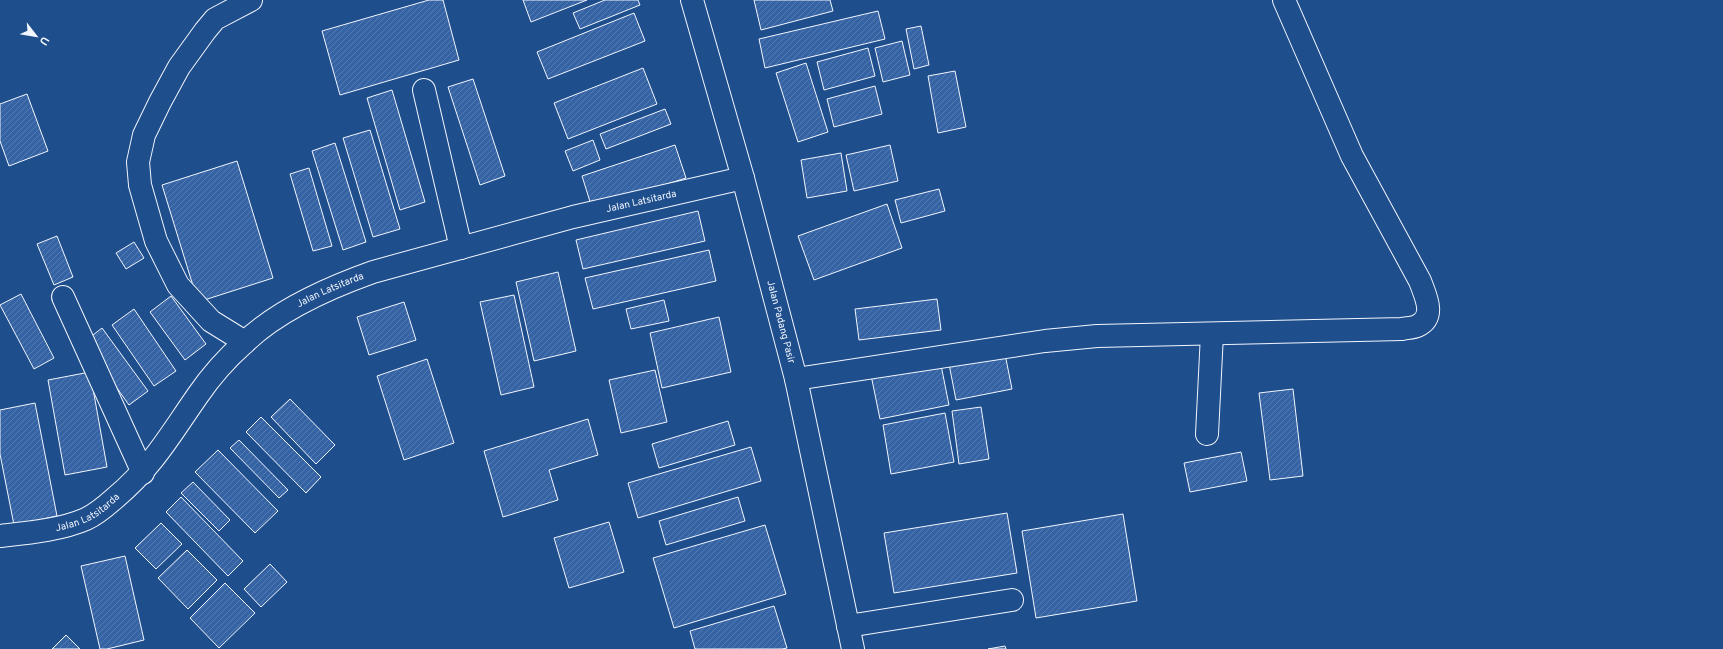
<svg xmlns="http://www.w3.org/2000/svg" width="1723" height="649" font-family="Overpass,sans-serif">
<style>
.building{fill:url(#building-hatch);stroke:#f2f6ff}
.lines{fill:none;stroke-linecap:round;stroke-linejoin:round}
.minor-casing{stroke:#f2f6ff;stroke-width:24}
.highway-casing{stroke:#f2f6ff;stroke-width:24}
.minor{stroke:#1f4e8c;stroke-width:22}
.highway{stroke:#1f4e8c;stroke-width:22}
.labels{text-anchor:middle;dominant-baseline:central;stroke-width:3;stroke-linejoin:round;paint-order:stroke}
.street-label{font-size:10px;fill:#f2f6ff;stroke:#1f4e8c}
</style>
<defs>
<pattern id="building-hatch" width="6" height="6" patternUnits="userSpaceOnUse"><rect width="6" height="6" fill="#3563a3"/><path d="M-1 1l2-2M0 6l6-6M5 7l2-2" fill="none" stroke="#537ab1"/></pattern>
</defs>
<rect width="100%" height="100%" fill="#1f4e8c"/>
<path class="building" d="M 429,0 L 443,0 L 459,60 L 340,95 L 322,31 Z
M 523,0 L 587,0 L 531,22 Z
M 605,0 L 638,0 L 640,5 L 580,29 L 573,13 Z
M 754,0 L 830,0 L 833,11 L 761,30 Z
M 878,11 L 885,39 L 765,68 L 759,39 Z
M 634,13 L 645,41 L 548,79 L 537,52 Z
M 921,26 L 929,65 L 914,69 L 906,29 Z
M 902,41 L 910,75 L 883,82 L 875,48 Z
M 868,48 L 875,76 L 824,90 L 817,62 Z
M 806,63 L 828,132 L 798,142 L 776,73 Z
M 643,68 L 657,104 L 568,139 L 554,103 Z
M 955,71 L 966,127 L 938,133 L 928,76 Z
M 473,79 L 505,176 L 480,185 L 448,87 Z
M 875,86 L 882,114 L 834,127 L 827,99 Z
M 392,90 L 425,202 L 400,210 L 367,98 Z
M 27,94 L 48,151 L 9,166 L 0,141 L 0,104 Z
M 665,109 L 671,124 L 606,149 L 600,134 Z
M 370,130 L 400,229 L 373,237 L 343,138 Z
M 593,140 L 600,160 L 573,171 L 565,151 Z
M 335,143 L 366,242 L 343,250 L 312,151 Z
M 675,145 L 686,178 L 592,208 L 582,176 Z
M 890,145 L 898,181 L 854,191 L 846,155 Z
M 841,153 L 847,191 L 807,198 L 801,160 Z
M 237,161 L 273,278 L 198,302 L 162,185 Z
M 309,168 L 332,246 L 313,251 L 290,174 Z
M 939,189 L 945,211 L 901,223 L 895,200 Z
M 887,204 L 902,248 L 814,280 L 798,236 Z
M 698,211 L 705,241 L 583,269 L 576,240 Z
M 57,236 L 73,277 L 54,285 L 37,244 Z
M 134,242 L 144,258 L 126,269 L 116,253 Z
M 709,250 L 716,281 L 593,309 L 585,278 Z
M 558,272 L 576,351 L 534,361 L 516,282 Z
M 21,294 L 54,358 L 34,369 L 0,305 Z
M 514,295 L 534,387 L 501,395 L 480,302 Z
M 171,296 L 206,344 L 185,360 L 150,312 Z
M 937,299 L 941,330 L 859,340 L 855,309 Z
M 664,300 L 669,321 L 631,329 L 626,309 Z
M 404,302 L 416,340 L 369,355 L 357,317 Z
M 134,309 L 176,371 L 154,386 L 112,325 Z
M 719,317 L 731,372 L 662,388 L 650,333 Z
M 102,328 L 148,391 L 129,405 L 84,342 Z
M 1005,354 L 1012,389 L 956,400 L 949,364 Z
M 427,359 L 454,443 L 404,460 L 377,376 Z
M 940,360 L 949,405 L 880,419 L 871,375 Z
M 655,370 L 667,422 L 621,433 L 609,380 Z
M 90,372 L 107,467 L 65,475 L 48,380 Z
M 1293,389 L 1303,476 L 1270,480 L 1259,393 Z
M 290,399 L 335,445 L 316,464 L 271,417 Z
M 35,403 L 57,516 L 14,525 L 0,454 L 0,410 Z
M 981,407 L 989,459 L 959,464 L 952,411 Z
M 945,413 L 954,462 L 891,474 L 883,425 Z
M 261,417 L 321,477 L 306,493 L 246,432 Z
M 588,419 L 598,455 L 549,470 L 558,500 L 503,517 L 484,451 Z
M 728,421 L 735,445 L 659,468 L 652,444 Z
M 239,440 L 288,490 L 279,498 L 230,448 Z
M 751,447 L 761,481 L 638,518 L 628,483 Z
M 218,450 L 278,511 L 255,533 L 195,472 Z
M 1241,452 L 1247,481 L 1190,492 L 1184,463 Z
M 193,482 L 230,520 L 219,531 L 181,493 Z
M 181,497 L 243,561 L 228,576 L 166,512 Z
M 738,497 L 745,521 L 666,545 L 659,521 Z
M 1007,513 L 1017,573 L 894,593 L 884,533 Z
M 1123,514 L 1137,601 L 1036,618 L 1022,531 Z
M 609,522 L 624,572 L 569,588 L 554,538 Z
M 161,523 L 182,544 L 156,569 L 135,548 Z
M 765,525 L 786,594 L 674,628 L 653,558 Z
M 187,550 L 217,580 L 188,609 L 158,578 Z
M 125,556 L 144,640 L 107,649 L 100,649 L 81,566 Z
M 270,564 L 287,582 L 261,607 L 244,589 Z
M 225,583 L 255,613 L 219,648 L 190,618 Z
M 774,606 L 787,648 L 782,649 L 695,649 L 690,631 Z
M 66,635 L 80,649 L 52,649 Z
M 1005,646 L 1006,649 L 988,649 Z"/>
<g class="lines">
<defs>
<g id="minor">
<path d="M 424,90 L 461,248"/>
<path d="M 63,297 L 143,473"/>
<path d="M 245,342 L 211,321 L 178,285 L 156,241 L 140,185 L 138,162 L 144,135 L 160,102 L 179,67 L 205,31 L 215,19 L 251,0"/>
<path d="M 796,379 L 1045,341 L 1097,336 L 1402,329 C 1406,328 1413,328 1417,326 C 1437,317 1425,295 1420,281 L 1352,156 L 1284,0"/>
<path d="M 1207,434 L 1212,334"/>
<path id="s1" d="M 0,536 C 27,533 61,530 86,519 C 97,514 106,506 115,498 C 153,466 170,435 198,395 C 211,376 227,358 244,343 C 278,310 328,288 373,272 L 573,217 L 743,178"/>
<path d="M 848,626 L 1012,600"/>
</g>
<g id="highway">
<path id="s2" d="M 692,0 L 743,178 L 796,379 L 853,649"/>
</g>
</defs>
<use href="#minor" class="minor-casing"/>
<use href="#highway" class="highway-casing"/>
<use href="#minor" class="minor"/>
<use href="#highway" class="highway"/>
</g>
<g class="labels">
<g class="street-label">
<text stroke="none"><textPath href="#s1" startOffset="752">Jalan Latsitarda</textPath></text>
<text stroke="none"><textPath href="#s1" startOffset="428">Jalan Latsitarda</textPath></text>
<text stroke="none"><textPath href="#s2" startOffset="334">Jalan Padang Pasir</textPath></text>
<text stroke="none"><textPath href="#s1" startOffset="92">Jalan Latsitarda</textPath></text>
</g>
</g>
<g transform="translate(36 36) rotate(121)" stroke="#1f4e8c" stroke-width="3" paint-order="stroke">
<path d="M0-3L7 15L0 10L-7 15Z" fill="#f2f6ff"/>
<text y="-6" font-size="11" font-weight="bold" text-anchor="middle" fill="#f2f6ff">U</text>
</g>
</svg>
